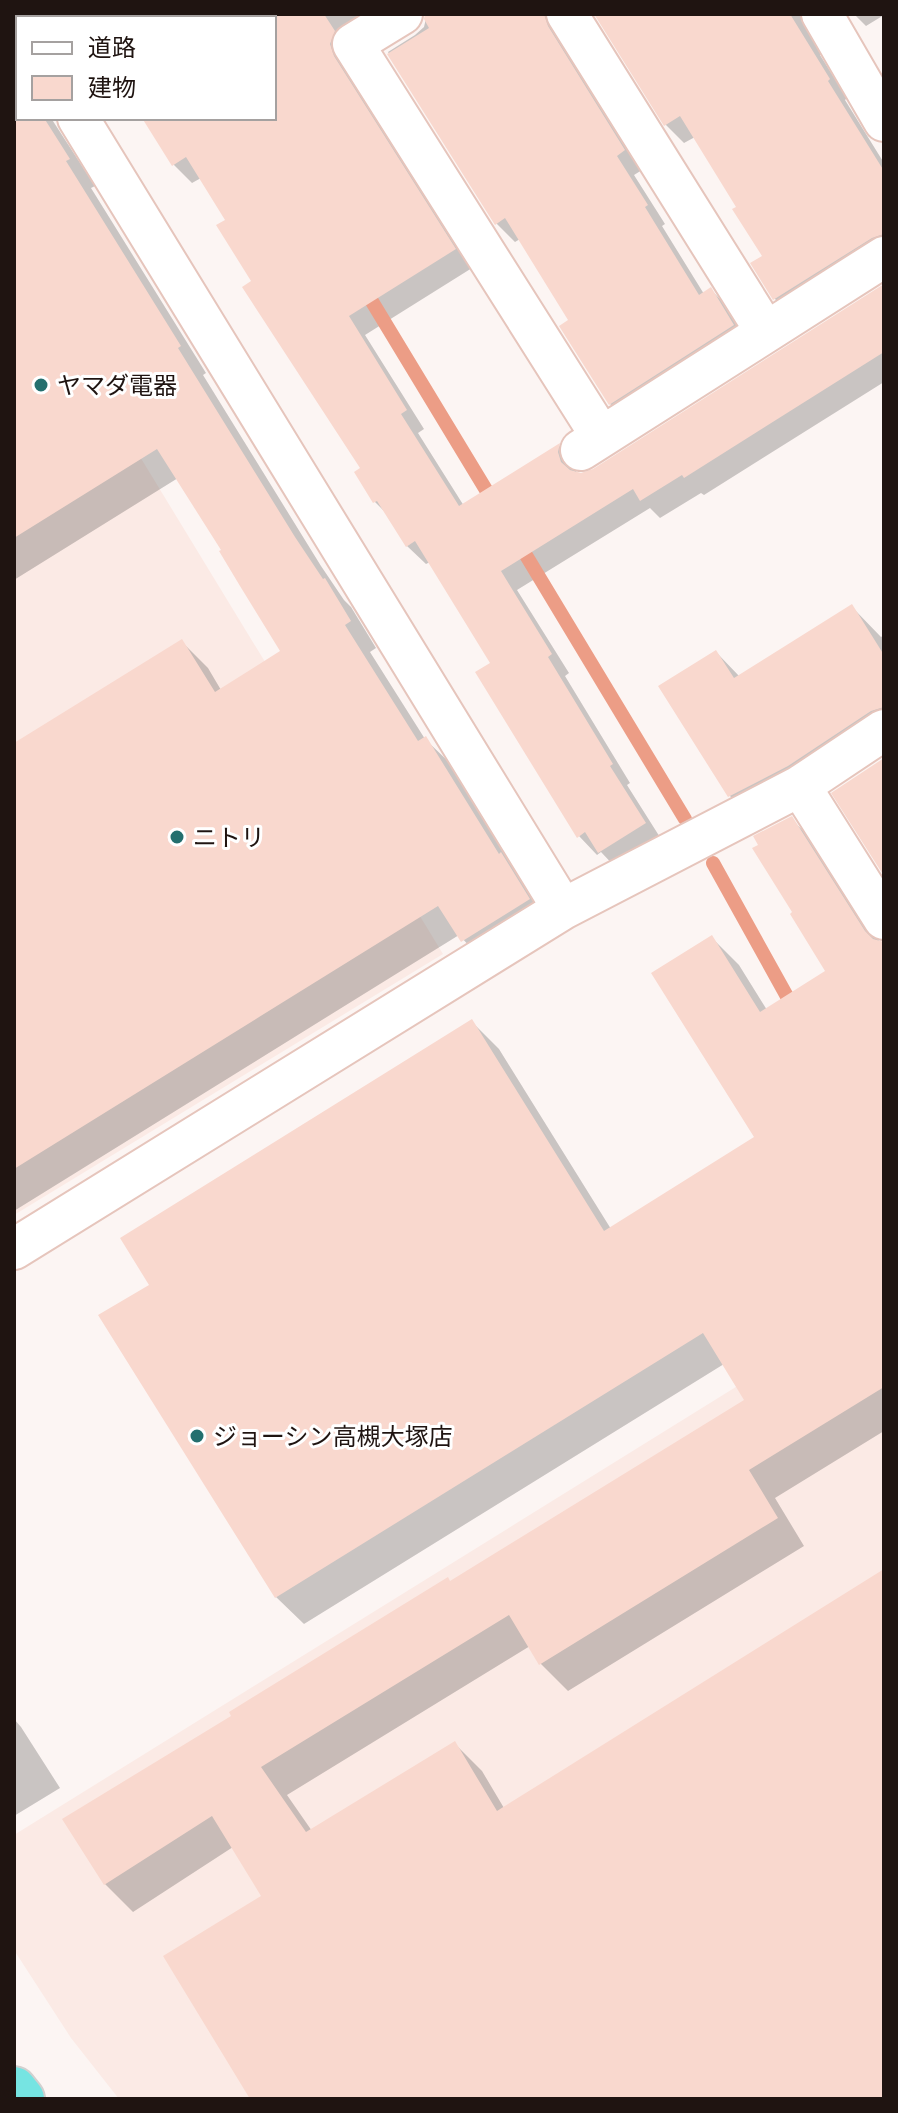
<svg xmlns="http://www.w3.org/2000/svg" width="898" height="2113" font-family="Jost,'Noto Sans JP',sans-serif">
<style>
.built{fill:#fbeae5}
.shadow{fill:#0003}
.lines{fill:none;stroke-linecap:round;stroke-linejoin:round}
.stream{stroke:#ec9d86;stroke-width:14}
.building{fill:#f9d8ce}
.minor-casing{stroke:#e6c5bc;stroke-width:44}
.trunk-casing{stroke:#d2d0cf;stroke-width:48}
.minor{stroke:#fff;stroke-width:40}
.trunk{stroke:#76e4e2;stroke-width:44}
.poi-dot{fill:#246f6e;stroke:#fff;stroke-width:3}
.labels{text-anchor:middle;dominant-baseline:central;stroke-width:6;stroke-linejoin:round;paint-order:stroke}
.poi-label{font-size:24px;fill:#1f1411;stroke:#fff;text-anchor:start}
</style>
<rect width="100%" height="100%" fill="#fcf5f3"/>
<path class="built" d="M 14,250 L 443,954 L 14,1215 Z
M 884,1295 L 884,2099 L 119,2099 L 71,2038 L 14,1950 L 14,1835 Z"/>
<path class="shadow" d="M 80,14 L 171,14 L 174,18 L 83,18 Z
M 258,14 L 406,14 L 359,42 L 472,268 L 365,335 L 424,429 L 418,433 L 464,506 L 559,446 L 577,464 L 576,474 L 594,471 L 884,287 L 884,382 L 704,495 L 701,493 L 660,518 L 650,508 L 517,590 L 569,673 L 565,676 L 630,783 L 627,785 L 663,842 L 618,870 L 601,852 L 597,855 L 579,836 L 493,663 L 430,562 L 426,564 L 407,546 L 387,514 L 375,502 L 363,469 L 254,282 L 227,220 L 201,178 L 192,183 L 174,165 L 145,118 L 274,118 L 274,18 L 252,18 Z
M 427,14 L 572,14 L 642,170 L 634,175 L 665,224 L 662,226 L 704,294 L 711,290 L 729,308 L 751,344 L 629,422 L 610,404 L 571,321 L 520,239 L 515,242 L 496,223 L 388,52 L 415,35 L 424,27 Z
M 596,14 L 827,14 L 824,52 L 820,55 L 847,98 L 845,100 L 884,163 L 884,260 L 793,317 L 775,299 L 753,264 L 764,256 L 739,207 L 695,137 L 684,143 L 666,125 Z
M 854,14 L 884,14 L 884,15 L 866,26 Z
M 14,59 L 18,65 L 18,118 L 51,118 L 95,186 L 91,188 L 206,373 L 203,375 L 321,566 L 344,600 L 351,607 L 376,648 L 370,652 L 425,739 L 452,765 L 555,926 L 489,967 L 459,935 L 14,1211 L 14,745 L 181,641 L 208,668 L 221,690 L 283,651 L 178,478 L 14,580 Z
M 852,607 L 881,637 L 884,635 L 884,748 L 757,824 L 730,796 L 661,686 L 716,652 L 740,677 Z
M 791,819 L 819,846 L 884,949 L 884,1431 L 775,1498 L 804,1546 L 568,1691 L 541,1664 L 530,1646 L 287,1795 L 312,1831 L 455,1744 L 482,1771 L 504,1808 L 884,1571 L 884,2099 L 252,2099 L 264,1896 L 233,1847 L 133,1912 L 105,1884 L 65,1819 L 747,1401 L 724,1364 L 304,1624 L 276,1597 L 152,1285 L 472,1022 L 499,1049 L 611,1229 L 757,1138 L 711,937 L 739,965 L 767,1010 L 828,971 Z
M 14,1719 L 21,1727 L 60,1788 L 14,1816 Z"/>
<g class="lines">
<path class="stream" d="M 199,14 L 201,18
M 362,285 L 494,503
M 518,542 L 685,819
M 713,863 L 794,1009"/>
</g>
<path class="building" d="M 274,14 L 324,14 L 335,31 L 330,44 L 334,56 L 456,249 L 349,316 L 407,410 L 401,414 L 459,506 L 560,443 L 558,452 L 561,462 L 570,470 L 581,473 L 593,469 L 884,284 L 884,352 L 684,478 L 682,475 L 640,501 L 633,489 L 501,571 L 552,654 L 548,657 L 613,764 L 610,766 L 646,823 L 598,853 L 585,832 L 577,838 L 475,672 L 490,663 L 415,541 L 406,547 L 377,501 L 373,503 L 354,472 L 360,468 L 242,287 L 251,281 L 216,225 L 225,220 L 186,157 L 172,166 L 142,118 L 274,118 Z
M 425,14 L 544,14 L 548,26 L 625,150 L 617,156 L 648,205 L 645,207 L 699,295 L 711,287 L 734,325 L 609,405 L 559,326 L 568,320 L 505,218 L 495,225 L 387,54 L 429,28 L 424,19 Z
M 594,14 L 790,14 L 830,79 L 828,81 L 884,171 L 884,234 L 872,238 L 773,300 L 750,263 L 762,256 L 732,209 L 736,207 L 680,116 L 664,126 Z
M 14,118 L 44,118 L 70,159 L 66,161 L 181,346 L 178,348 L 295,537 L 323,579 L 325,578 L 351,621 L 345,625 L 418,741 L 426,736 L 499,854 L 501,852 L 530,899 L 461,942 L 438,906 L 14,1169 L 14,743 L 182,639 L 215,692 L 280,651 L 240,586 L 219,551 L 221,550 L 157,449 L 14,538 Z
M 852,604 L 884,655 L 884,707 L 871,711 L 788,766 L 728,797 L 658,686 L 716,650 L 734,678 Z
M 884,758 L 884,876 L 831,793 Z
M 792,816 L 865,931 L 873,939 L 884,942 L 884,1387 L 749,1470 L 778,1518 L 539,1665 L 509,1615 L 261,1767 L 306,1832 L 455,1741 L 497,1811 L 884,1569 L 884,2099 L 250,2099 L 163,1956 L 261,1896 L 212,1816 L 104,1885 L 62,1819 L 231,1716 L 229,1712 L 448,1577 L 450,1581 L 744,1400 L 703,1333 L 275,1598 L 98,1315 L 149,1285 L 120,1238 L 472,1019 L 604,1231 L 754,1137 L 651,973 L 712,935 L 760,1012 L 825,971 L 790,914 L 792,912 L 752,848 L 758,845 L 753,836 Z"/>
<g class="lines">
<defs>
<path id="minor" d="M 15,14 L 18,20
M 402,14 L 353,44 L 601,436
M 567,14 L 766,332
M 822,14 L 884,121
M 78,118 L 563,909
M 581,450 L 884,257
M 800,786 L 884,919
M 14,1249 L 563,909 L 800,786 L 884,730"/>
<path id="trunk" d="M 14,2089 L 22,2099"/>
</defs>
<use href="#minor" class="minor-casing"/>
<use href="#trunk" class="trunk-casing"/>
<use href="#minor" class="minor"/>
<use href="#trunk" class="trunk"/>
</g>
<g class="poi-dot">
<circle cx="41" cy="385" r="8"/>
<circle cx="177" cy="837" r="8"/>
<circle cx="197" cy="1436" r="8"/>
</g>
<g class="labels">
<g class="poi-label">
<text x="57" y="385">ヤマダ電器</text>
<text x="193" y="837">ニトリ</text>
<text x="213" y="1436">ジョーシン高槻大塚店</text>
</g>
</g>
<rect width="898" height="2113" fill="none" stroke="#1f1411" stroke-width="32"/>
<rect x="16" y="16" width="260" height="104" fill="#ffffff" stroke="#a5a1a0" stroke-width="2"/>
<rect x="32" y="42" width="40" height="12" fill="#ffffff" stroke="#a5a1a0" stroke-width="2"/>
<text x="88" y="56" font-size="24" fill="#1f1411">道路</text>
<rect x="32" y="76" width="40" height="24" fill="#f9d8ce" stroke="#a5a1a0" stroke-width="2"/>
<text x="88" y="96" font-size="24" fill="#1f1411">建物</text>
</svg>
